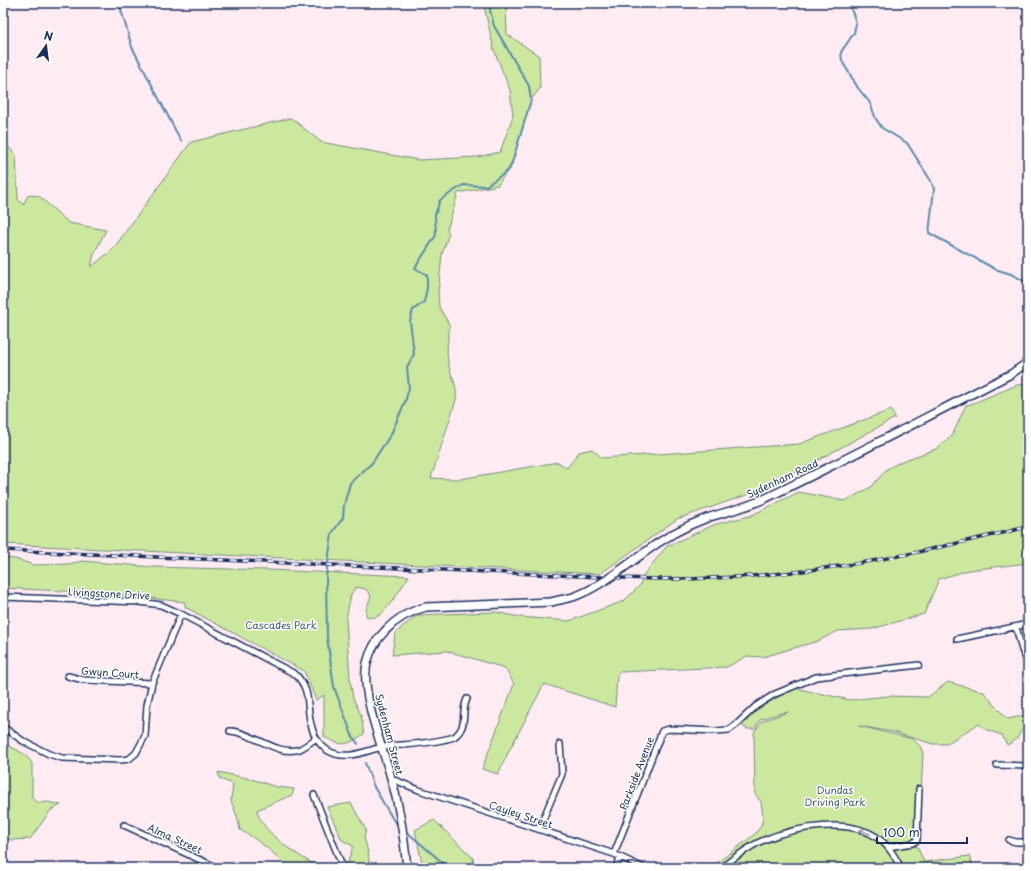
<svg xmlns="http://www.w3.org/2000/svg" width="1031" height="871" font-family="'Playpen Sans',sans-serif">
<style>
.green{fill:#cce89f;stroke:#748c7e}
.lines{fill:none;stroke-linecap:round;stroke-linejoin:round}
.stream{stroke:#588aad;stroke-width:2}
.minor-casing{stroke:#1b2f5e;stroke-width:8}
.secondary-casing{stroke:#1b2f5e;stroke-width:10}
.minor{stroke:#fff;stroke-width:5}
.secondary{stroke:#fff;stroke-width:7}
.rail-casing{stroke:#1b2f5e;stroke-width:3.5}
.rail{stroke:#fff;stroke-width:2;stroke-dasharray:6;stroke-linecap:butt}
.secondary-bridge-casing{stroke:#1b2f5e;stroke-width:10;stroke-linecap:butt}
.secondary-bridge{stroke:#fff;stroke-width:7}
.oneway{stroke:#8d97ae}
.labels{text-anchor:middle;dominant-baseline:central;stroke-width:3;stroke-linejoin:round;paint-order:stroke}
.street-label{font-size:10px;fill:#1b2f5e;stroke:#fff}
.park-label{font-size:10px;fill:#475d6e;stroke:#fff}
</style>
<rect width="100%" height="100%" fill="#feecf2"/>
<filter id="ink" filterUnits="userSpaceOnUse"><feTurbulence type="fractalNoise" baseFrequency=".025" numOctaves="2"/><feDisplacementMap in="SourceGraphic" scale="8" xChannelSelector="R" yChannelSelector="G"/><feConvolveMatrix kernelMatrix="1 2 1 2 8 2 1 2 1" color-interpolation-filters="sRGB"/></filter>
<g filter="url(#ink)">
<path class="green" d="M 485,3 L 506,3 L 507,34 L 539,56 L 540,88 L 531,100 L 512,163 L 498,185 L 458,193 L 447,230 L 449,233 L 442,254 L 438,293 L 439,307 L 450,326 C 448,338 446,349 448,361 C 450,376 458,383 456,400 L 431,478 L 450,479 L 460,479 L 558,462 L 567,468 L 579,452 L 592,449 L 602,458 L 799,444 L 891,410 L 895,418 L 767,488 L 677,519 L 600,574 L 3,544 L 3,141 L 16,155 L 18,199 L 23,205 L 28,195 L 39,196 L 69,223 L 106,230 L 94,254 L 91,267 L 113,249 L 191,142 L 291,118 L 321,142 L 419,160 L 478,157 L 500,152 L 513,116 L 510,90 L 494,50 L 484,6 Z
M 1028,384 L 1028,563 L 969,570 L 939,579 L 924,614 L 872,629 L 838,631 L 818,641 L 763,657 L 747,656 L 727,667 L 619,672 L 617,676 L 615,707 L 544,684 L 510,749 L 498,774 L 482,769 L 514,684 L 505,668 L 447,651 L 392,655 L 395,634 L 402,627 L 418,615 L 495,612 L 520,617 L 569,621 L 624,601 L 640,585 L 644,574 L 667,546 L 716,524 L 750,516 L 799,492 L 845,501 L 871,487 L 887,469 L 902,461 L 936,449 L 952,436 L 966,405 L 971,404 L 1017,385 Z
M 3,558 L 15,559 L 34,565 L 68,564 L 82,561 L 153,567 L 268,570 L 409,576 C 403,585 387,612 378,616 C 375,618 370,618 366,616 L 366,610 L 371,596 L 366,589 L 356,587 L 351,594 L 346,619 L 350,679 L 353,698 L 361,715 L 364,734 C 346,746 344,747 324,737 L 324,695 L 316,700 L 304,671 L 185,607 L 185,602 L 102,593 L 3,588 Z
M 948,682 L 984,692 L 997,708 L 1008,719 L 1022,716 L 1028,712 L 1028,728 L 1021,731 L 1016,740 L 1007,745 L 1002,735 L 987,730 L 978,724 L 946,744 L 933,744 L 893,732 L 859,726 L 913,739 L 920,746 L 923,753 L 919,838 L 913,843 L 912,846 L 917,846 L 924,862 L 969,856 L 974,868 L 710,868 L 754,835 L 761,826 L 763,816 L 761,802 L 755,794 L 754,732 L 762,721 L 788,712 L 781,713 L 761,719 L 754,729 L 748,729 L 742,726 L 760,707 L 795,688 L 850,700 L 887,696 L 928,697 Z
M 3,743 C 12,748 28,753 32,764 L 32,798 L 39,803 L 48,802 L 61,805 L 51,810 L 30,839 L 12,840 L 3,838 Z
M 218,772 L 251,779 L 277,787 L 294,789 L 292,795 L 257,810 C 260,832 301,858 321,868 L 289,868 C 274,853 259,840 240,830 L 237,816 L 231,801 L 233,784 L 220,779 Z
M 351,803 L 366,830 L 364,837 L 368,852 L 370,868 L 352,868 L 348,862 L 353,846 L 342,840 L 327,807 Z
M 434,820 L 473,858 L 474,868 L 432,868 L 422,863 L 415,830 Z"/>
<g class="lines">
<path class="stream" d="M 119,3 L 132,47 L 181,141
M 848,3 L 853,14 L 856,23 L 854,33 L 841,52 L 842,61 L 858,88 L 870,103 L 876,119 L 882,128 L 907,143 L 931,181 L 934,189 L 929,233 L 995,269 L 1011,274 L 1028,283
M 358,744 L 352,735 L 334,687 L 327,637 L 326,577 L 332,533 L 343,518 L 344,505 L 350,483 L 372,463 L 391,434 L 405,402 L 409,388 L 407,367 L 414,354 L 410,321 L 413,310 L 424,302 L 427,288 L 427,275 L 415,268 L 436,235 L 435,215 L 440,200 L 463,185 L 486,186 L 509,170 L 512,163 L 531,100 L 529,86 L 494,26 L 490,10 L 490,3
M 365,763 L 374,787 L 394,821 L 397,824
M 408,833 L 449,868"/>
<defs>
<path id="minor" d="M 3,597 L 140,602 L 161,605 L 181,614 L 295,674 C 313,691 305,708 312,728 C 315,740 324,751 336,754 C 352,759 369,749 384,747 C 407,744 432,744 454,737 C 469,726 460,713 467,699
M 1016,627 L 1022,650 L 1028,663
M 957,639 L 1028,624
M 68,676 L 84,680 L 152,683
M 3,727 L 23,741 L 49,754 L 62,758 L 121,760 L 129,759 L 136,753 L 145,736 L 147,705 L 152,683 L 181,614
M 230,731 C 253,732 277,757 300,749 C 306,746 311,742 316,738
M 997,765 L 1028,766
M 392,779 L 419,790 L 614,854 L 644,868
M 314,795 L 343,868
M 124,825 L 218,868
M 539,829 L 562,774 L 560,744
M 1009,840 L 1016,842 L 1028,842
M 888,847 L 913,843 L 917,840 L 919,789
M 614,854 L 662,731 L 669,729 L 716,731 L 729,730 L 736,725 L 756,706 L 775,694 L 816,677 L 919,665
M 616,868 L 620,857
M 721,868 C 734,858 749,846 764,840 C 795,827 851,817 879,839 C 889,846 895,857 901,868"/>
<path id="secondary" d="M 641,555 C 662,539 682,527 707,518 C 725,512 744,508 762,500 C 846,460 928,416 1011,374 L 1028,362
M 407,868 C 404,837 400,808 391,778 C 383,747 360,694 367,663 C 370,651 376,640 385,631 C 396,619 410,611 426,607 L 551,602"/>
</defs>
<use href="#minor" class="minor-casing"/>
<use href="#secondary" class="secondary-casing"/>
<use href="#minor" class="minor"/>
<use href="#secondary" class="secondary"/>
<defs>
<path id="rail" d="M 3,550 L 622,578 C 695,581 768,577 840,566 C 904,557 966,541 1028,527"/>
</defs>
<use href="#rail" class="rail-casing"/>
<use href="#rail" class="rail"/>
<defs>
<path id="secondary-bridge" d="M 551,602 C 558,600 566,599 573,597 C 598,588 619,571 641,555"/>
</defs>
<use href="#secondary-bridge" class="secondary-bridge-casing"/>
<use href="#secondary-bridge" class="secondary-bridge"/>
</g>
<defs><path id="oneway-shaft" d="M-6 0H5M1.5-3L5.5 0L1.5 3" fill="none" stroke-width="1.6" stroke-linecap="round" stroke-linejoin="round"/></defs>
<use class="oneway" href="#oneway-shaft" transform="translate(865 832) rotate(-158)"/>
</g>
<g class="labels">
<g class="street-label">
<text transform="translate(782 478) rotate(-25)">Sydenham Road</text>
<text transform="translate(109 593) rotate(3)">Livingstone Drive</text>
<text transform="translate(110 672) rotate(4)">Gwyn Court</text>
<text transform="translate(390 734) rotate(75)">Sydenham Street</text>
<text transform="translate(636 773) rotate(-69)">Parkside Avenue</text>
<text transform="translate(521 814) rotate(18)">Cayley Street</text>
<text transform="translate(175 838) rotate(24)">Alma Street</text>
</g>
<g class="park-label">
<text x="281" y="624">Cascades Park</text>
<text x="835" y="789">Dundas<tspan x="835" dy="12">Driving Park</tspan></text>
</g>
</g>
<rect width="1031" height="871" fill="none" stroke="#fff" stroke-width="16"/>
<rect x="8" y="8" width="1015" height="855" fill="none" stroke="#1b2f5e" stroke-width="1.5" filter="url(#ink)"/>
<g transform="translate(46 46) rotate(14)" stroke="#ffffff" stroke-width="3" paint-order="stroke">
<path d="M0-3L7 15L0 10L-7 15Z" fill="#1b2f5e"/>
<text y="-6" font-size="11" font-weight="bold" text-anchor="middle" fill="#1b2f5e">N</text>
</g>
<path d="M877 837v6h90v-6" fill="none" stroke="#1b2f5e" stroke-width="2"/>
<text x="883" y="837" font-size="12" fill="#1b2f5e" stroke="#ffffff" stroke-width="3" paint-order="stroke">100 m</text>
</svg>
